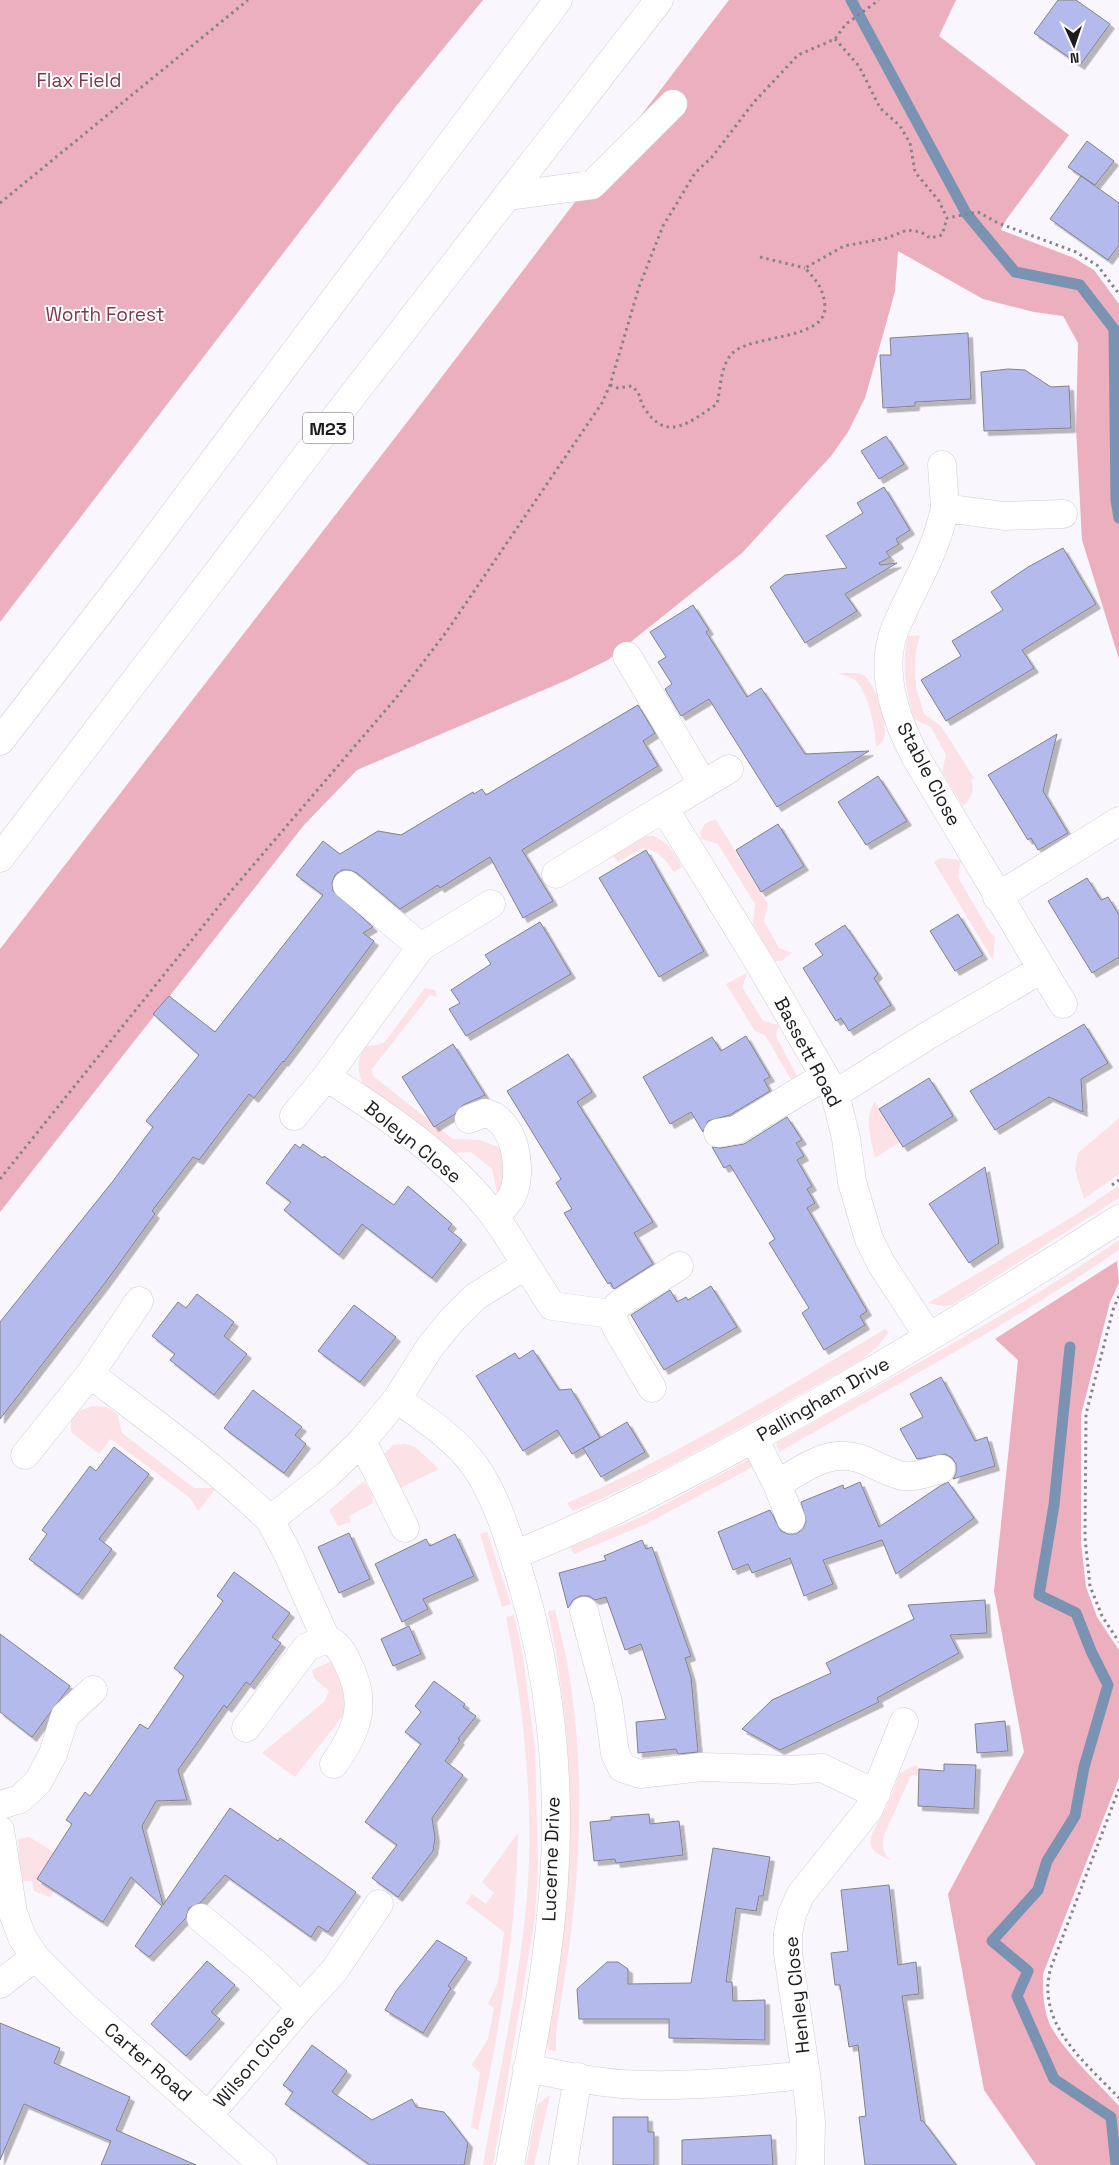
<svg xmlns="http://www.w3.org/2000/svg" width="1119" height="2165" font-family="'Space Grotesk',sans-serif">
<style>
.green{fill:#fce1e6}
.forest{fill:#ebafbd}
.lines{fill:none;stroke-linecap:round;stroke-linejoin:round}
.stream{stroke:#7a93b2;stroke-width:11}
.building{fill:#b5baed;stroke:#828389;filter:url(#shadow)}
.minor-casing{stroke:#d0cdd3;stroke-width:29}
.highway-casing{stroke:#d0cdd3;stroke-width:29}
.path{stroke:#868489;stroke-width:3;stroke-dasharray:2.5 4;stroke-linecap:butt}
.minor{stroke:#fff;stroke-width:28}
.highway{stroke:#fff;stroke-width:28}
.labels{text-anchor:middle;dominant-baseline:central;stroke-width:4;stroke-linejoin:round;paint-order:stroke}
.shield{fill:#fff;stroke:#605f62;stroke-width:1}
.shield-label{font-size:18px;font-weight:bold;fill:#1c1b1e}
.park-label{font-size:19px;fill:#7e374c;stroke:#fff}
.street-label{font-size:19px;fill:#1c1b1e;stroke:#fff}
</style>
<defs>
<filter id="shadow"><feDropShadow dx="4.5" dy="4.5" stdDeviation="0" flood-color="#0004"/></filter>
</defs>
<rect width="100%" height="100%" fill="#f9f6fd"/>
<path class="green" d="M 920,635 L 916,651 L 915,669 L 916,687 L 924,714 L 941,726 L 974,778 L 971,780 C 975,791 971,799 963,806 L 942,772 L 946,755 L 931,727 L 914,719 C 906,690 901,666 908,636 Z
M 837,673 C 844,674 854,672 861,674 C 874,677 889,727 884,738 C 883,742 879,745 876,747 C 876,730 868,691 855,680 C 850,677 843,675 837,673 Z
M 716,820 L 768,904 L 764,921 L 779,948 L 792,953 L 781,961 L 774,961 L 753,924 L 755,904 L 718,844 L 702,839 L 700,833 C 704,824 706,821 716,820 Z
M 653,836 C 669,842 674,853 682,867 L 674,872 C 664,858 659,851 642,848 L 618,862 L 612,854 L 643,837 Z
M 941,858 L 961,860 L 958,877 L 989,931 L 995,937 L 993,960 L 934,862 Z
M 747,973 L 742,987 L 763,1021 L 779,1025 L 776,1036 L 798,1078 L 792,1081 L 765,1035 L 755,1031 L 726,984 Z
M 425,988 L 435,990 L 437,997 L 430,995 L 372,1069 L 373,1076 L 453,1139 L 480,1140 L 498,1147 L 504,1155 L 505,1186 L 497,1192 L 492,1169 L 471,1152 L 451,1153 L 364,1086 C 357,1072 356,1060 365,1047 L 384,1043 Z
M 875,1102 L 900,1142 L 875,1158 C 872,1140 863,1118 875,1102 Z
M 1119,1118 L 1119,1174 L 1084,1199 L 1075,1170 L 1078,1153 Z
M 1119,1185 L 1119,1198 L 952,1305 L 943,1306 L 928,1303 L 1079,1213 Z
M 1119,1240 L 1119,1250 C 1010,1324 893,1386 779,1452 L 776,1443 C 892,1377 1010,1315 1119,1240 Z
M 885,1329 L 889,1332 L 878,1346 L 861,1360 C 766,1413 673,1469 573,1511 L 567,1503 C 679,1455 781,1391 885,1329 Z
M 93,1406 L 107,1407 L 117,1414 L 122,1433 L 194,1488 L 216,1488 L 198,1511 L 190,1498 L 111,1439 L 99,1454 L 71,1432 L 71,1419 L 81,1410 Z
M 405,1444 L 415,1447 L 439,1469 L 400,1488 L 382,1456 L 393,1445 Z
M 749,1459 L 756,1465 L 646,1524 L 574,1554 L 570,1547 L 643,1516 Z
M 364,1481 L 372,1495 L 373,1503 L 349,1516 L 351,1522 L 338,1526 L 329,1510 Z
M 487,1532 L 511,1604 L 502,1607 L 480,1534 Z
M 555,1610 C 582,1708 584,1814 573,1915 C 570,1942 566,1968 562,1994 C 559,2013 555,2031 556,2051 L 549,2050 L 546,2041 C 553,1988 564,1933 568,1879 C 573,1788 567,1700 548,1611 Z
M 514,1615 L 523,1657 L 535,1749 L 538,1866 L 535,1918 L 493,2165 L 483,2165 C 497,2083 516,2001 525,1918 C 536,1822 525,1712 506,1617 Z
M 332,1661 L 349,1699 L 344,1714 L 295,1777 L 262,1753 L 324,1702 L 329,1691 L 314,1678 L 312,1670 Z
M 915,1765 L 920,1769 L 919,1776 L 911,1775 L 884,1835 C 882,1846 882,1853 891,1860 C 855,1848 875,1831 886,1808 C 892,1797 895,1785 899,1774 Z
M 518,1833 C 516,1933 499,2033 478,2130 L 471,2127 L 480,2073 L 472,2065 L 488,2039 L 494,2008 L 488,2004 L 498,1982 L 504,1932 L 466,1903 L 472,1894 L 486,1904 L 494,1893 L 482,1882 Z
M 29,1837 L 54,1852 L 37,1878 L 55,1890 L 50,1897 L 34,1891 L 32,1881 L 21,1881 L 18,1839 Z
M 550,2095 L 534,2165 L 526,2165 L 537,2105 Z"/>
<path class="forest" d="M 0,0 L 483,0 L 397,105 L 0,622 Z
M 729,0 L 956,0 L 939,36 L 1069,135 L 1006,220 L 1001,230 L 1074,258 L 1094,270 L 1119,304 L 1119,659 L 1082,540 L 1076,428 L 1078,343 L 1063,316 L 1034,312 L 983,299 L 898,251 L 895,291 L 884,331 L 865,398 L 848,432 L 831,456 L 742,553 L 608,660 L 567,680 L 357,770 L 304,825 L 0,1212 L 0,949 L 428,395 Z
M 1117,1261 L 1119,1283 L 1110,1302 L 1081,1415 L 1081,1543 L 1086,1587 L 1097,1617 L 1119,1650 L 1119,1778 L 1043,1974 C 1043,1990 1043,2004 1048,2020 C 1057,2045 1100,2085 1119,2106 L 1119,2165 L 1036,2165 L 984,2090 L 948,1894 L 1024,1752 L 994,1591 L 1018,1360 L 995,1339 Z"/>
<g class="lines">
<path class="stream" d="M 851,0 L 966,213 L 1015,272 L 1080,285 L 1114,329 L 1116,500 L 1119,518
M 1070,1347 L 1054,1505 L 1039,1595 L 1076,1613 L 1091,1651 L 1108,1685 L 1084,1767 L 1075,1816 L 1047,1861 L 1038,1890 L 992,1941 L 1028,1971 L 1017,1996 L 1054,2079 L 1111,2117 L 1116,2165"/>
</g>
<path class="building" d="M 1058,0 L 1076,0 L 1110,24 L 1080,65 L 1034,33 Z
M 1087,141 L 1114,161 L 1095,185 L 1068,167 Z
M 1081,176 L 1119,203 L 1119,245 L 1108,260 L 1050,219 Z
M 968,333 L 971,399 L 915,402 L 915,406 L 883,408 L 880,355 L 891,355 L 890,338 Z
M 1008,369 L 1025,370 L 1051,387 L 1069,386 L 1071,428 L 984,431 L 981,372 Z
M 886,436 L 904,464 L 879,479 L 861,451 Z
M 884,487 L 910,530 L 896,539 L 899,544 L 886,552 L 890,557 L 879,563 L 880,565 L 897,563 L 845,594 L 857,611 L 805,643 L 770,587 L 785,575 L 847,568 L 826,536 L 863,513 L 857,503 Z
M 1063,548 L 1096,604 L 1022,650 L 1034,668 L 946,721 L 921,680 L 961,656 L 952,641 L 1003,610 L 991,592 L 1028,567 Z
M 693,605 L 709,630 L 706,632 L 747,697 L 761,688 L 805,754 L 869,751 L 777,807 L 709,699 L 681,716 L 665,689 L 672,684 L 658,662 L 666,657 L 650,632 Z
M 638,705 L 655,733 L 643,741 L 658,766 L 522,850 L 553,901 L 523,918 L 490,857 L 440,888 L 438,885 L 400,909 L 357,873 L 349,870 L 342,870 L 335,875 L 332,883 L 333,891 L 373,927 L 363,933 L 374,941 L 284,1062 L 283,1061 L 254,1098 L 249,1094 L 199,1160 L 193,1157 L 152,1211 L 155,1214 L 105,1283 L 0,1419 L 0,1322 L 113,1181 L 153,1127 L 146,1121 L 199,1055 L 153,1014 L 169,996 L 215,1032 L 323,895 L 296,875 L 323,841 L 340,854 L 378,831 L 401,835 L 473,792 L 474,794 L 482,789 L 486,795 Z
M 1057,734 L 1043,791 L 1068,833 L 1038,850 L 1031,838 L 1028,840 L 988,775 Z
M 878,776 L 907,821 L 866,845 L 838,802 Z
M 778,824 L 804,866 L 761,892 L 736,850 Z
M 646,850 L 704,951 L 659,977 L 599,878 Z
M 1087,878 L 1101,900 L 1108,897 L 1119,915 L 1119,957 L 1092,973 L 1048,901 Z
M 958,914 L 983,955 L 955,971 L 930,931 Z
M 540,922 L 571,974 L 466,1036 L 449,1009 L 460,1003 L 451,990 L 491,964 L 485,955 Z
M 845,925 L 878,974 L 874,978 L 891,1005 L 849,1031 L 841,1018 L 836,1021 L 803,968 L 823,955 L 815,944 Z
M 1084,1024 L 1108,1063 L 1081,1079 L 1083,1112 L 1049,1097 L 995,1130 L 970,1091 Z
M 746,1036 L 770,1077 L 764,1080 L 770,1091 L 730,1115 L 708,1121 L 703,1132 L 691,1112 L 670,1124 L 643,1077 L 712,1037 L 721,1051 Z
M 453,1044 L 485,1095 L 463,1105 L 455,1114 L 434,1127 L 402,1077 Z
M 568,1054 L 592,1092 L 577,1102 L 653,1222 L 634,1233 L 653,1264 L 614,1289 L 610,1282 L 608,1284 L 564,1213 L 572,1209 L 556,1183 L 561,1179 L 507,1091 Z
M 929,1078 L 953,1116 L 903,1147 L 879,1109 Z
M 787,1117 L 802,1140 L 796,1143 L 804,1156 L 797,1160 L 812,1186 L 807,1189 L 815,1203 L 807,1208 L 867,1311 L 860,1316 L 865,1325 L 824,1350 L 802,1313 L 809,1308 L 769,1243 L 775,1239 L 730,1165 L 724,1168 L 712,1147 L 721,1148 L 744,1144 Z
M 295,1144 L 300,1148 L 303,1144 L 323,1158 L 324,1156 L 394,1205 L 408,1186 L 452,1224 L 448,1229 L 462,1240 L 432,1278 L 362,1224 L 339,1255 L 284,1210 L 291,1202 L 266,1183 Z
M 985,1167 L 999,1243 L 969,1263 L 929,1204 Z
M 711,1286 L 737,1327 L 664,1370 L 631,1315 L 670,1290 L 677,1302 L 686,1297 L 688,1300 Z
M 197,1294 L 234,1322 L 224,1336 L 247,1354 L 214,1395 L 170,1360 L 175,1354 L 152,1336 L 178,1302 L 186,1308 Z
M 354,1305 L 396,1337 L 360,1382 L 318,1351 Z
M 533,1350 L 559,1390 L 571,1389 L 600,1438 L 572,1454 L 557,1430 L 523,1451 L 476,1376 L 515,1353 L 519,1359 Z
M 941,1377 L 975,1441 L 987,1437 L 995,1466 L 953,1479 L 956,1473 L 956,1464 L 952,1458 L 945,1454 L 917,1459 L 900,1429 L 923,1417 L 910,1394 Z
M 253,1390 L 302,1427 L 295,1435 L 306,1444 L 284,1473 L 224,1428 Z
M 627,1422 L 645,1452 L 601,1477 L 583,1448 Z
M 114,1447 L 149,1474 L 99,1539 L 112,1549 L 78,1595 L 29,1559 L 47,1534 L 42,1530 L 90,1466 L 96,1471 Z
M 860,1482 L 879,1527 L 940,1486 L 948,1482 L 974,1518 L 896,1574 L 882,1540 L 823,1560 L 833,1584 L 804,1596 L 790,1558 L 752,1573 L 748,1564 L 733,1570 L 718,1532 L 770,1510 L 781,1531 L 788,1534 L 796,1534 L 803,1529 L 806,1521 L 801,1502 L 843,1485 L 844,1489 Z
M 349,1533 L 370,1579 L 339,1593 L 318,1547 Z
M 455,1534 L 474,1576 L 423,1599 L 428,1609 L 402,1622 L 375,1564 L 426,1539 L 430,1546 Z
M 642,1540 L 646,1549 L 652,1547 L 691,1656 L 685,1658 L 691,1677 L 698,1752 L 678,1754 L 676,1749 L 638,1753 L 636,1722 L 666,1719 L 641,1644 L 625,1650 L 606,1597 L 595,1600 L 589,1596 L 580,1596 L 573,1600 L 568,1608 L 559,1573 L 606,1560 L 604,1556 Z
M 234,1572 L 290,1613 L 272,1637 L 281,1643 L 250,1685 L 246,1682 L 227,1708 L 224,1705 L 178,1770 L 187,1800 L 156,1801 L 142,1826 L 163,1905 L 230,1808 L 278,1841 L 280,1838 L 356,1892 L 328,1932 L 318,1926 L 311,1937 L 225,1875 L 200,1903 L 189,1908 L 186,1918 L 149,1957 L 135,1946 L 162,1906 L 131,1877 L 103,1922 L 37,1879 L 72,1824 L 66,1820 L 85,1792 L 90,1796 L 140,1724 L 148,1729 L 184,1676 L 174,1668 L 223,1601 L 217,1596 Z
M 985,1600 L 987,1633 L 950,1635 L 959,1653 L 877,1698 L 879,1702 L 780,1750 L 742,1729 L 772,1700 L 831,1673 L 826,1663 L 914,1619 L 908,1605 Z
M 409,1626 L 421,1654 L 393,1666 L 381,1639 Z
M 0,1634 L 70,1686 L 32,1737 L 0,1712 Z
M 434,1681 L 465,1704 L 463,1707 L 476,1716 L 458,1739 L 460,1740 L 445,1761 L 463,1775 L 432,1818 L 435,1838 L 433,1851 L 398,1897 L 372,1878 L 397,1845 L 365,1822 L 421,1744 L 405,1732 L 421,1712 L 415,1706 Z
M 1005,1721 L 1008,1751 L 977,1753 L 975,1724 Z
M 944,1764 L 976,1765 L 974,1809 L 918,1806 L 919,1769 L 944,1771 Z
M 649,1814 L 650,1824 L 679,1821 L 683,1855 L 616,1863 L 615,1859 L 594,1861 L 590,1822 L 611,1820 L 611,1817 Z
M 713,1848 L 770,1857 L 763,1896 L 759,1896 L 756,1911 L 736,1908 L 726,1982 L 732,1982 L 733,2001 L 765,2000 L 765,2040 L 669,2038 L 669,2019 L 579,2019 L 577,1989 L 607,1962 L 618,1962 L 628,1969 L 628,1984 L 691,1983 Z
M 889,1885 L 898,1965 L 916,1962 L 919,1994 L 902,1996 L 921,2121 L 923,2121 L 956,2165 L 865,2165 L 859,2117 L 866,2116 L 858,2045 L 849,2047 L 840,1985 L 835,1985 L 831,1953 L 848,1951 L 841,1890 Z
M 437,1940 L 467,1958 L 448,1986 L 451,1988 L 423,2033 L 385,2010 L 396,1991 Z
M 207,1961 L 235,1985 L 211,2012 L 220,2019 L 186,2056 L 151,2024 Z
M 0,2023 L 60,2048 L 54,2063 L 130,2097 L 116,2130 L 196,2165 L 101,2165 L 111,2141 L 24,2104 L 0,2160 Z
M 312,2045 L 347,2071 L 332,2092 L 372,2120 L 412,2099 L 416,2107 L 444,2112 L 468,2143 L 464,2165 L 370,2165 L 285,2104 L 293,2092 L 283,2085 Z
M 613,2117 L 648,2117 L 648,2132 L 654,2132 L 654,2165 L 613,2165 Z
M 771,2135 L 773,2165 L 682,2165 L 682,2140 Z"/>
<g class="lines">
<defs>
<path id="minor" d="M 507,196 L 592,185 L 673,104
M 942,465 L 945,508 L 1004,516 L 1063,514
M 945,508 C 935,555 913,586 895,629 C 878,672 897,724 918,761 L 1063,1004
M 627,656 L 703,784
M 729,769 L 664,808 L 758,961 L 835,1094 L 846,1138 L 852,1182 L 869,1239 L 882,1265 L 929,1337
M 556,874 L 664,808
M 347,885 L 421,947
M 997,897 L 1119,821
M 835,1094 L 927,1036 L 1042,969
M 294,1116 L 326,1077
M 469,1119 L 485,1113 C 515,1119 524,1171 512,1196 C 508,1204 501,1210 494,1215
M 718,1133 L 736,1130 L 825,1076
M 526,1265 L 552,1306 L 612,1314 L 619,1304 L 679,1266
M 612,1314 L 616,1327 L 652,1388
M 90,1374 C 152,1421 214,1466 270,1520 L 328,1474 L 362,1441 L 397,1399 L 430,1347 L 451,1321 L 475,1297 L 526,1265 C 516,1249 506,1232 495,1217 C 453,1160 385,1114 326,1077 L 421,947 L 491,904
M 397,1399 C 425,1419 455,1438 475,1466 C 497,1498 509,1539 520,1576 C 550,1673 561,1779 554,1881 C 548,1976 527,2071 510,2165
M 754,1439 L 777,1484 L 791,1519
M 362,1441 L 405,1528
M 25,1455 L 90,1374 L 139,1301
M 777,1484 C 795,1474 816,1458 837,1456 C 862,1453 880,1471 903,1476 C 914,1478 929,1472 941,1469
M 270,1520 L 288,1554 L 326,1639
M 514,1555 C 619,1513 716,1460 815,1404 C 918,1345 1019,1283 1119,1219
M 584,1611 L 608,1702 L 615,1753 L 622,1768 L 640,1774 L 702,1767 L 793,1770 L 822,1768 L 876,1794
M 246,1728 L 307,1647 L 326,1639 C 338,1644 343,1652 348,1664 C 368,1703 358,1730 334,1764
M 0,1805 L 20,1799 L 38,1782 L 53,1754 L 65,1716 L 93,1690
M 0,1830 L 13,1913 L 22,1937 L 35,1957 L 82,2004 L 263,2165
M 201,1918 L 258,1966 L 301,2007
M 0,1984 L 35,1957
M 527,2068 C 558,2074 590,2082 622,2084 C 683,2088 745,2081 806,2075 L 811,2122 L 810,2165
M 806,2075 L 788,1954 L 788,1933 L 792,1914 L 801,1894 L 869,1809 L 904,1722
M 208,2116 L 301,2007 L 334,1971 L 379,1904
M 563,2165 L 578,2077"/>
<path id="highway" d="M 0,741 L 127,577 L 558,0
M 0,858 L 332,422 L 659,0"/>
</defs>
<use href="#minor" class="minor-casing"/>
<use href="#highway" class="highway-casing"/>
<path class="path" d="M 835,39 L 859,66 L 880,108 L 900,126 L 910,143 L 915,172 L 939,201 L 947,218 L 978,212 L 998,223 L 1076,252 L 1098,266 L 1119,294
M 0,203 L 248,0
M 760,257 L 805,268
M 610,385 L 618,388 L 632,386 C 643,396 638,399 645,409 C 667,443 690,422 717,404 C 721,388 720,362 735,351 C 756,335 826,339 825,307 C 824,289 816,280 805,268 L 844,246 L 887,238 L 907,230 L 921,232 L 930,238 L 942,235 L 947,218
M 0,1179 L 232,890 L 396,698 L 447,631 L 602,403 L 610,385 L 639,287 L 663,226 L 695,173 L 712,157 L 754,102 L 798,55 L 835,39 L 846,24 L 879,0
M 1112,1185 L 1119,1180
M 1119,1296 L 1113,1310 L 1086,1414 L 1085,1538 L 1090,1586 L 1102,1616 L 1119,1642
M 1119,1789 L 1050,1970 C 1049,1977 1047,1985 1048,1992 C 1050,2036 1091,2068 1119,2098"/>
<use href="#minor" class="minor"/>
<use href="#highway" class="highway"/>
</g>
<g class="labels">
<rect class="shield" x="303" y="412.5" width="50" height="31" rx="4"/>
<g class="shield-label">
<text x="328" y="428">M23</text>
</g>
<g class="park-label">
<text x="79" y="80">Flax Field</text>
<text x="105" y="314">Worth Forest</text>
</g>
<g class="street-label">
<text transform="translate(929 774) rotate(62)">Stable Close</text>
<text transform="translate(808 1052) rotate(62)">Bassett Road</text>
<text transform="translate(413 1142) rotate(39)">Boleyn Close</text>
<text transform="translate(823 1399) rotate(-30)">Pallingham Drive</text>
<text transform="translate(551 1859) rotate(-88)">Lucerne Drive</text>
<text transform="translate(797 1995) rotate(-96)">Henley Close</text>
<text transform="translate(254 2061) rotate(-50)">Wilson Close</text>
<text transform="translate(148 2062) rotate(41)">Carter Road</text>
</g>
</g>
<g transform="translate(1074 45) rotate(177)" stroke="#ffffff" stroke-width="4" paint-order="stroke">
<path d="M0-4L9 19L0 12L-9 19Z" fill="#1c1b1e"/>
<text y="-8" font-size="14" font-weight="bold" text-anchor="middle" fill="#1c1b1e">N</text>
</g>
</svg>
